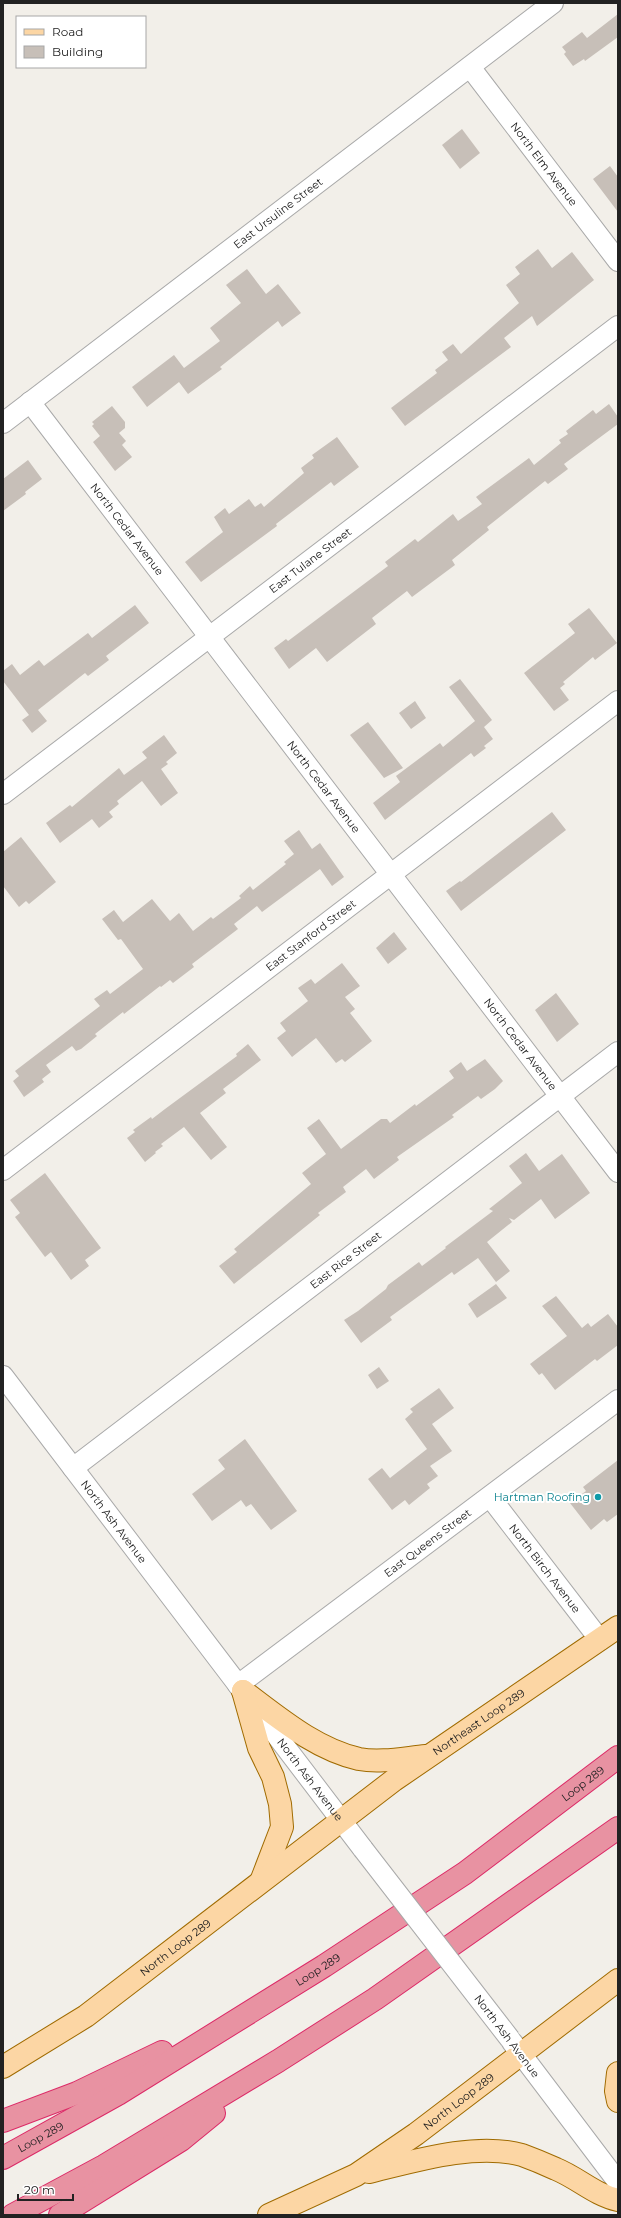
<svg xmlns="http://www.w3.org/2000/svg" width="621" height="2218" font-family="Montserrat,sans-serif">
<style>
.building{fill:#c7bfb8}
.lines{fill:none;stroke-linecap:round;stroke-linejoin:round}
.minor-casing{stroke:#a9a9a9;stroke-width:22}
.major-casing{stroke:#a06b00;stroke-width:24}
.highway-casing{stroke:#dc2a67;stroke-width:24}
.minor{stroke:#fff;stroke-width:20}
.major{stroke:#fcd6a4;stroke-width:22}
.highway{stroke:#e892a2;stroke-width:22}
.minor-bridge-casing{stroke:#a9a9a9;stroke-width:22;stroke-linecap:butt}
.minor-bridge{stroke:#fff;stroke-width:20}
.culture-dot{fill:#0f9aa8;stroke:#fff;stroke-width:1.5}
.labels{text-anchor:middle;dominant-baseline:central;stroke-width:4;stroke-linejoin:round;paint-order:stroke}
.street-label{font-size:11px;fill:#222;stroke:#fff}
.culture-label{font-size:11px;fill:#0d838f;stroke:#fff;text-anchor:end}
</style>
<rect width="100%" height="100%" fill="#f2efe9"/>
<path class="building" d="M 618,14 L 618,37 L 585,61 L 584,59 L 573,66 L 564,54 L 566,52 L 562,47 L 582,32 L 587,38 Z
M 462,129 L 480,153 L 460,169 L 442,145 Z
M 610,166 L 618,177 L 618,212 L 593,179 Z
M 538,249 L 552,268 L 572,252 L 594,280 L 537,326 L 532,316 L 504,338 L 511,347 L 405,426 L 391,408 L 437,373 L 435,370 L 448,360 L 442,352 L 453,344 L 461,354 L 519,303 L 506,285 L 520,274 L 515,267 Z
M 247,269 L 266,294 L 278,284 L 301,313 L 282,327 L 278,321 L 220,367 L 222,369 L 188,394 L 179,382 L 147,407 L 132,387 L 174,355 L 184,368 L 220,341 L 210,328 L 241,303 L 226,285 Z
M 609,404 L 618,417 L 618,424 L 564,464 L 568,469 L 548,484 L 545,481 L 487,527 L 489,530 L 452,560 L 455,565 L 412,597 L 407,591 L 372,618 L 376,624 L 327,662 L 316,648 L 289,669 L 274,648 L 286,639 L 288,641 L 388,566 L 385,562 L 415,539 L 418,542 L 453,514 L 458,521 L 482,504 L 476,497 L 529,458 L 534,465 L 561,443 L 559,440 L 568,434 L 566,431 L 593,410 L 596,414 Z
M 112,406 L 125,422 L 125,428 L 119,433 L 126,441 L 122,445 L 132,457 L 115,471 L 93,442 L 100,436 L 92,426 L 94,424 L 92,422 Z
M 337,437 L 359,467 L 334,486 L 331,482 L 276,524 L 277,526 L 201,582 L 185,562 L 223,532 L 214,517 L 225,508 L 229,514 L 249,499 L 255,507 L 261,503 L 264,507 L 304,473 L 301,468 L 314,458 L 312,455 Z
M 28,460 L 42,479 L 25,492 L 26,494 L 3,511 L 3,479 Z
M 135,605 L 149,623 L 106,656 L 109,660 L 88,676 L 85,673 L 38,710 L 47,721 L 32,733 L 22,720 L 29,715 L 3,681 L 3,671 L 12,664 L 20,675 L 39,660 L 44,666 L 88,633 L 92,638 Z
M 589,608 L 617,643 L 595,660 L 593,657 L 563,682 L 565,684 L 560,688 L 569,700 L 554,711 L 524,673 L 575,633 L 568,624 Z
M 460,679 L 492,720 L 484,727 L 493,739 L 484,746 L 486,748 L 474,757 L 471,753 L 385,820 L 373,803 L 400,782 L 396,776 L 440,743 L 443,747 L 475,721 L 449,687 Z
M 415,701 L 426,718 L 411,729 L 399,713 Z
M 368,722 L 403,768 L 384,778 L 350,735 Z
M 164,735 L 177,753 L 166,762 L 168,764 L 161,769 L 178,793 L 161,806 L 142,781 L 117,801 L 119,804 L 109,812 L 113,817 L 99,828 L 92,819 L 60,843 L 46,823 L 70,805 L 72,807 L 119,768 L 124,775 L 147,758 L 142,752 Z
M 552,812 L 566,830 L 461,911 L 446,891 L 460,881 L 461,882 Z
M 299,830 L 312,849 L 320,843 L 344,877 L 332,886 L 320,869 L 262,912 L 257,906 L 234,924 L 238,929 L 192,964 L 194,967 L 173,983 L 170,980 L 161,987 L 160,986 L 124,1014 L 123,1012 L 95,1034 L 97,1036 L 81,1049 L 76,1051 L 72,1046 L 46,1065 L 51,1072 L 42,1079 L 44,1082 L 24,1097 L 13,1081 L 19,1076 L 15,1071 L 100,1006 L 94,999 L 107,990 L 110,994 L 143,969 L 121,939 L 118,940 L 102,919 L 114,910 L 123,922 L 152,899 L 170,921 L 179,913 L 193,931 L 211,917 L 213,919 L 241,898 L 239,896 L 250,886 L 253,890 L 286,864 L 284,862 L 294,854 L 284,841 Z
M 21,837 L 56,882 L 29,904 L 26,901 L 19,907 L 3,886 L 3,852 Z
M 394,932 L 407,949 L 388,964 L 376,948 Z
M 342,963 L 360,986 L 345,997 L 355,1009 L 350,1013 L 372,1041 L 345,1062 L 342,1059 L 336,1063 L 316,1038 L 292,1057 L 277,1038 L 286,1031 L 280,1023 L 308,1001 L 298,988 L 311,979 L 315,984 Z
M 556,993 L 579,1024 L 557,1042 L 535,1010 Z
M 248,1044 L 261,1060 L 223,1089 L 226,1093 L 200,1113 L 227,1147 L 211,1160 L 184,1127 L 161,1144 L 163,1146 L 155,1152 L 156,1153 L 145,1162 L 127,1138 L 135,1132 L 133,1130 L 151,1117 L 152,1119 L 165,1109 L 237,1056 L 236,1054 Z
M 485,1059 L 503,1081 L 495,1089 L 481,1099 L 478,1096 L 452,1115 L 454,1117 L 397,1157 L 399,1160 L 374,1179 L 366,1169 L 343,1187 L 346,1192 L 318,1213 L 320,1215 L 234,1284 L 219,1266 L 237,1252 L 234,1249 L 311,1184 L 302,1173 L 326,1154 L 307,1128 L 319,1119 L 341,1149 L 381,1119 L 387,1119 L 390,1123 L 415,1104 L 416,1106 L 454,1078 L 449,1071 L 461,1062 L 467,1071 Z
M 526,1153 L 539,1171 L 562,1154 L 590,1193 L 555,1219 L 541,1199 L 514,1220 L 509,1218 L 512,1222 L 487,1242 L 510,1271 L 496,1282 L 478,1258 L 454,1275 L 452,1272 L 390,1317 L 392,1320 L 361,1343 L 344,1320 L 358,1311 L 386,1289 L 388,1285 L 419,1262 L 422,1266 L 446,1248 L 445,1247 L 493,1211 L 489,1209 L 522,1183 L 509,1166 Z
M 45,1173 L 101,1248 L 85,1260 L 89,1266 L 71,1280 L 51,1252 L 45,1257 L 15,1217 L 20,1213 L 10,1200 Z
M 496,1284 L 507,1298 L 477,1318 L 468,1304 Z
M 556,1296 L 582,1328 L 588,1323 L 591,1327 L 608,1314 L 618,1327 L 618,1345 L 597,1361 L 595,1359 L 555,1390 L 542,1373 L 539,1375 L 530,1364 L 567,1336 L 542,1306 Z
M 379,1367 L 389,1381 L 377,1389 L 368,1375 Z
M 439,1388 L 454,1408 L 432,1424 L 452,1451 L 430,1466 L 438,1476 L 427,1484 L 430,1488 L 409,1505 L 405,1500 L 392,1510 L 368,1479 L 382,1468 L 390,1478 L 427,1449 L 405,1419 L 413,1412 L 410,1409 Z
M 245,1439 L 297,1511 L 271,1530 L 251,1504 L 246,1507 L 241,1500 L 212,1521 L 192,1494 L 225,1469 L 218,1460 Z
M 618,1460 L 618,1514 L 607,1522 L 604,1519 L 591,1530 L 570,1503 L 586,1491 L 583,1487 Z"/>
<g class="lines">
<defs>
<g id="minor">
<path id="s1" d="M 470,67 L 618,261"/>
<path id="s2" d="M 30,402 L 618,1172"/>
<path id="s3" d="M 3,423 L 553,3"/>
<path id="s4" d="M 3,794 L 618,326"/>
<path id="s5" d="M 3,1170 L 618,701"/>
<path id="s6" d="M 3,1376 L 363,1849"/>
<path id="s7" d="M 73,1468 L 618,1052"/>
<path id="s8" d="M 490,1497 L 600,1640"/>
<path id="s9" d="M 238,1685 L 618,1400"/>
<path d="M 512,2042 L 618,2182"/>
</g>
<g id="major">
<path d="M 243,1691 C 278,1717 315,1749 359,1759 C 380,1763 404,1758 426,1756"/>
<path d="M 243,1691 L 259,1748 L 273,1777 L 280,1804 L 282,1827 L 262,1879"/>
<path id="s10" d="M 3,2067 L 86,2016 L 394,1780 L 618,1627"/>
<path d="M 618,2073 L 616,2091 L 618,2101"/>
<path d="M 369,2172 C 414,2161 476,2142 522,2155 C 533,2159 545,2164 556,2169 C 578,2178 595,2195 618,2200"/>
<path id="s11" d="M 269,2215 L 356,2175 L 416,2134 L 618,1980"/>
</g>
<g id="highway">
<path d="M 3,2121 L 77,2093 L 162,2052"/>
<path id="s12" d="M 3,2158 L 118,2094 L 324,1966 L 465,1873 L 618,1757"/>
<path d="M 13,2215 L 104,2166 L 278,2061 L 375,1999 L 618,1828"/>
<path d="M 60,2215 L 181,2140 L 214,2113"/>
</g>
</defs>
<use href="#minor" class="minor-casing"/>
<use href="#major" class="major-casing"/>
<use href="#highway" class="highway-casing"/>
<use href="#minor" class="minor"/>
<use href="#major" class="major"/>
<use href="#highway" class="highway"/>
<defs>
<path id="minor-bridge" d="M 363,1849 L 510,2039"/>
</defs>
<use href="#minor-bridge" class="minor-bridge-casing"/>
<use href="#minor-bridge" class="minor-bridge"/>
</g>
<circle class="culture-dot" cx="598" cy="1497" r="4"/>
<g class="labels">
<g class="street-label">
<text stroke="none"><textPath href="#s1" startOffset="122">North Elm Avenue</textPath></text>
<text stroke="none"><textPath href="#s3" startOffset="346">East Ursuline Street</textPath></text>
<text stroke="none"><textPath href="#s2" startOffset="160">North Cedar Avenue</textPath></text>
<text stroke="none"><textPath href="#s4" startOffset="386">East Tulane Street</textPath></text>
<text stroke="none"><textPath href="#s2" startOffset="484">North Cedar Avenue</textPath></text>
<text stroke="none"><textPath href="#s5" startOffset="387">East Stanford Street</textPath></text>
<text stroke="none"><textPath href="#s2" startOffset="808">North Cedar Avenue</textPath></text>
<text stroke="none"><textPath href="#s7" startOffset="343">East Rice Street</textPath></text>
<text stroke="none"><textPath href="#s6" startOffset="183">North Ash Avenue</textPath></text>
<text stroke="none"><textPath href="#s9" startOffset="237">East Queens Street</textPath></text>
<text stroke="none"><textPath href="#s8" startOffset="90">North Birch Avenue</textPath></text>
<text stroke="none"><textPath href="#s10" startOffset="588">Northeast Loop 289</textPath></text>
<text stroke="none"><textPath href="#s6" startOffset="507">North Ash Avenue</textPath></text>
<text stroke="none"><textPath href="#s12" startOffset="691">Loop 289</textPath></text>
<text stroke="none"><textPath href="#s10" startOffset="210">North Loop 289</textPath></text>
<text stroke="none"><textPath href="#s12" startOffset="367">Loop 289</textPath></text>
<text transform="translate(507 2036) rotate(53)">North Ash Avenue</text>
<text stroke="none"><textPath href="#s11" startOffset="222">North Loop 289</textPath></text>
<text stroke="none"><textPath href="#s12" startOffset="43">Loop 289</textPath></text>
</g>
<g class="culture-label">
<text x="590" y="1497">Hartman Roofing</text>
</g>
</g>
<rect width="621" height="2218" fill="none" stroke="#222222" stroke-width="8"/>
<rect x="16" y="16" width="130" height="52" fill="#ffffff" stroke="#a7a7a7"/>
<rect x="24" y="29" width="20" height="6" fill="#fcd6a4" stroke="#a7a7a7"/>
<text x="52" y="36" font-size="12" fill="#222222">Road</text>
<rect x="24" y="46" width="20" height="12" fill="#c7bfb8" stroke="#a7a7a7"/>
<text x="52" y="56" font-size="12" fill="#222222">Building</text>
<path d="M18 2194v6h55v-6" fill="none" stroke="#222222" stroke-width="2"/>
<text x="24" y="2194" font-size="12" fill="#222222" stroke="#ffffff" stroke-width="3" paint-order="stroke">20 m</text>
</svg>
